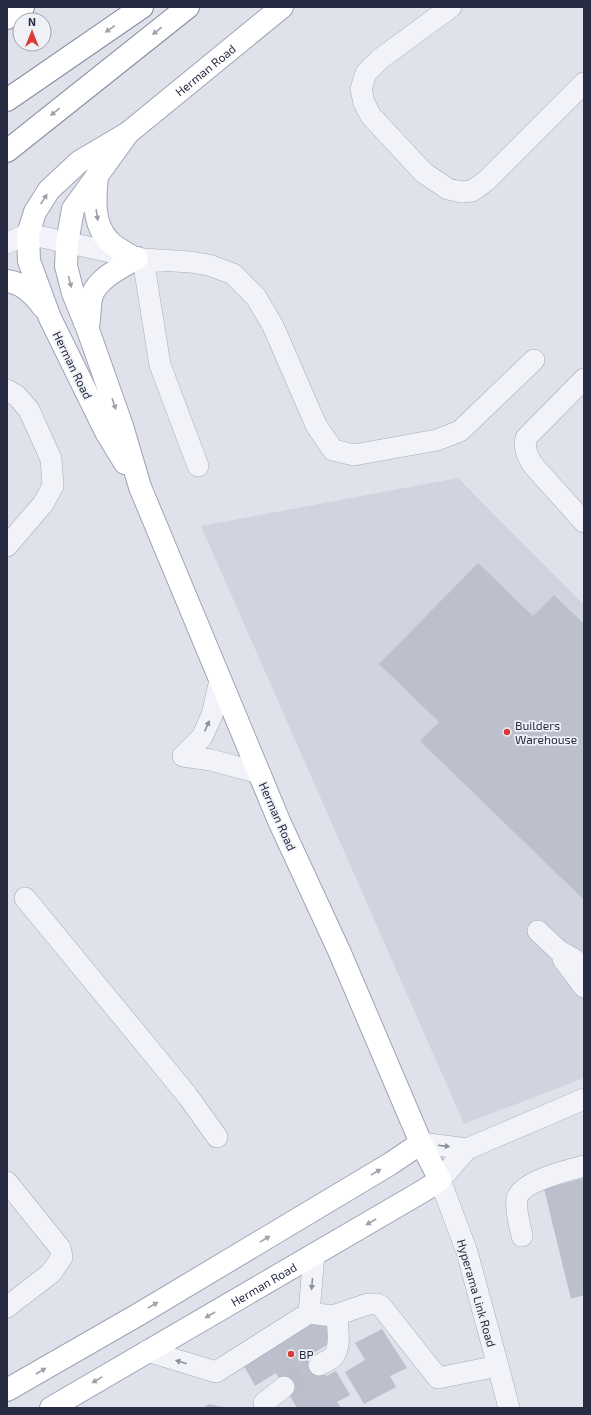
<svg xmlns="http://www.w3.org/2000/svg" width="591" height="1415" font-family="'Exo 2',sans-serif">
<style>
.built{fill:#d1d4df}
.building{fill:#bcc0cd}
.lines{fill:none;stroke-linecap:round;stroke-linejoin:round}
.minor-tunnel{stroke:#babec8;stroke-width:21;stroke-dasharray:21 10;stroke-linecap:butt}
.minor-casing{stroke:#a8abb8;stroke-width:22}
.major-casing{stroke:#9ea3b6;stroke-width:24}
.highway-casing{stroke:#858ca2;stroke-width:24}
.minor{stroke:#f2f3f8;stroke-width:21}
.major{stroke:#fff;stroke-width:22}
.highway{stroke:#fff;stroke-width:22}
.oneway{fill:#9ea0aa}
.oneway2{fill:#8c909d}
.poi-dot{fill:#d93c3a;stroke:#eff1f7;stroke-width:1.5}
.labels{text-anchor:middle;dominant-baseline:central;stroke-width:3.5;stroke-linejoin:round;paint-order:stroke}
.street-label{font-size:12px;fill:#272c42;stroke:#eff1f7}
.poi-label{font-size:12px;fill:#272c42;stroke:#eff1f7;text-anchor:start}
</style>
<rect width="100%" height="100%" fill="#dfe2ea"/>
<path class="built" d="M 458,478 L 584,605 L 584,1078 L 464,1124 L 201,526 Z"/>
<path class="building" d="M 478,563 L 533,616 L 554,595 L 584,624 L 584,900 L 420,741 L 439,722 L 379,664 Z
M 584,1178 L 584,1295 L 571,1299 L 544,1189 Z
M 322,1317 L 335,1340 L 312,1354 L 326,1376 L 336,1371 L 350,1395 L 337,1402 L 341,1408 L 297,1408 L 276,1373 L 255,1386 L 243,1364 Z
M 382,1329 L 407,1368 L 390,1376 L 396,1387 L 364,1404 L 345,1372 L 365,1360 L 355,1343 Z
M 209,1404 L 223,1407 L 223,1408 L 203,1408 Z"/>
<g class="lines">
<path class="minor-tunnel" d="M 284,1387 L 319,1365"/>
<defs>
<path id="minor" d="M 451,7 L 380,59 L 366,73 L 361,89 L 364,103 L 371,116 L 424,173 L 448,189 L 462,192 L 472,191 L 486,181 L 584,83
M 7,243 L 28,234 L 143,259 L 190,262 L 209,265 L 233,274 L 256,297 L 273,326 L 316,425 L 333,450 L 354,455 L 437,440 L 460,431 L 534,360
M 143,259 L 160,365 L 198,466
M 584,379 L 526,438 C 524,448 527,455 532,464 L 584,522
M 7,390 L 17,396 L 29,410 L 51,459 L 53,486 L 43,504 L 7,546
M 183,756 L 202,737 L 212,715 L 220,680
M 183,756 L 211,760 L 259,773
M 25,898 L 187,1095 L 217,1137
M 538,931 L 558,950 L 572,958 L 584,967
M 563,959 L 584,987
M 421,1143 L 467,1149
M 7,1182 L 60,1248 L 62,1257 L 51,1273 L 7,1307
M 522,1236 C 520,1225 515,1210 517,1199 C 521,1181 567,1171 584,1166
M 309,1313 L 314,1254
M 147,1351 L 216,1372 L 309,1313 L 333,1316 L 368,1304 L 377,1304 L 381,1306 L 438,1378 L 498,1366
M 319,1365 C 323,1363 330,1360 333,1357 C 342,1347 337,1327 337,1315
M 264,1403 L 284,1387
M 509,1408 L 498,1366 L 467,1252 L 440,1180 L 467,1149 L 584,1099"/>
<g id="major">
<path d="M 97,176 C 95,197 92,224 109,241 C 115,248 125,252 132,257"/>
<path d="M 7,281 C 23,283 34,294 43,307"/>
<path d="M 88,326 C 90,317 89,304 92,295 C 99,277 121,268 137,258"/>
<path id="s1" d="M 125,463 L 106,432 L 50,318 L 29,261 L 28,234 L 35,212 L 49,190 L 79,162 L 128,133 L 282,7"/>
<path d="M 7,1390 L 141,1313 L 390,1164 L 421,1143"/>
<path id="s2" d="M 51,1408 L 423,1191 L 440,1180 L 421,1143 L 340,953 L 279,821 L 140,487 L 122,426 L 88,330 L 73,293 L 66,266 L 67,243 L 73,209 L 128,133"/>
</g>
<path id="highway" d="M 7,18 L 23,7
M 7,100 L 142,7
M 7,151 L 188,7"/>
</defs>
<use href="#minor" class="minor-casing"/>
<use href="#major" class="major-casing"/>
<use href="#highway" class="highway-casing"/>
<use href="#minor" class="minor"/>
<use href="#major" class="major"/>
<use href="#highway" class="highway"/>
</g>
<defs><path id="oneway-solid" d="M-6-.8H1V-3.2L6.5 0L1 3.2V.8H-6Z"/></defs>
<g class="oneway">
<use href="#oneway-solid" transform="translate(110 29) rotate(145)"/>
<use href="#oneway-solid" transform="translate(157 31) rotate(141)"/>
<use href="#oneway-solid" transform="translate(55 112) rotate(141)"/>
<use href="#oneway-solid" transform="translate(44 199) rotate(-57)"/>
<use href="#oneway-solid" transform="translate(97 215) rotate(81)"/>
<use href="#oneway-solid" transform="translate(70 282) rotate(76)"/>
<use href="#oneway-solid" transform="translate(114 404) rotate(71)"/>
<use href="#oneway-solid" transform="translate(376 1172) rotate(-31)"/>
<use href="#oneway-solid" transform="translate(371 1222) rotate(150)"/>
<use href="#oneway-solid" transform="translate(265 1239) rotate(-31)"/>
<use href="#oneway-solid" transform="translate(153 1305) rotate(-31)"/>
<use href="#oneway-solid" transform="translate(210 1315) rotate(150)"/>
<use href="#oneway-solid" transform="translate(41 1371) rotate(-30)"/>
<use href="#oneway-solid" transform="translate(97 1380) rotate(149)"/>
</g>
<g class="oneway2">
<use href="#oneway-solid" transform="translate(207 726) rotate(-66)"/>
<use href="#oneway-solid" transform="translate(444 1146) rotate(7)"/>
<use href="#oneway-solid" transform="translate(312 1284) rotate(95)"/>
<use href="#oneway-solid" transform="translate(181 1362) rotate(-163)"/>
</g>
<g class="poi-dot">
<circle cx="507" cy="732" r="4"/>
<circle cx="291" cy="1354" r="4"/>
</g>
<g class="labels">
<g class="street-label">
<text stroke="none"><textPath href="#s1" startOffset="498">Herman Road</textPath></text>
<text transform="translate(73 365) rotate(64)">Herman Road</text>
<text transform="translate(278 816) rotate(66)">Herman Road</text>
<text stroke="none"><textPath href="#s2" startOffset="246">Herman Road</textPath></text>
<text transform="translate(477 1293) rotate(74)">Hyperama Link Road</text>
</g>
<g class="poi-label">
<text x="515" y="725">Builders<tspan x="515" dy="14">Warehouse</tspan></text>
<text x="299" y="1354">BP</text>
</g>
</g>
<rect width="591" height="1415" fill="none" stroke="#272c42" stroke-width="16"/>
<g transform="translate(32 32)"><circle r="19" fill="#eff1f7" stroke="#9fa2af"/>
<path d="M0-3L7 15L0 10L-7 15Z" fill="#d93c3a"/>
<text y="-6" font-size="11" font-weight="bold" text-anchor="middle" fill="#272c42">N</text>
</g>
</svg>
